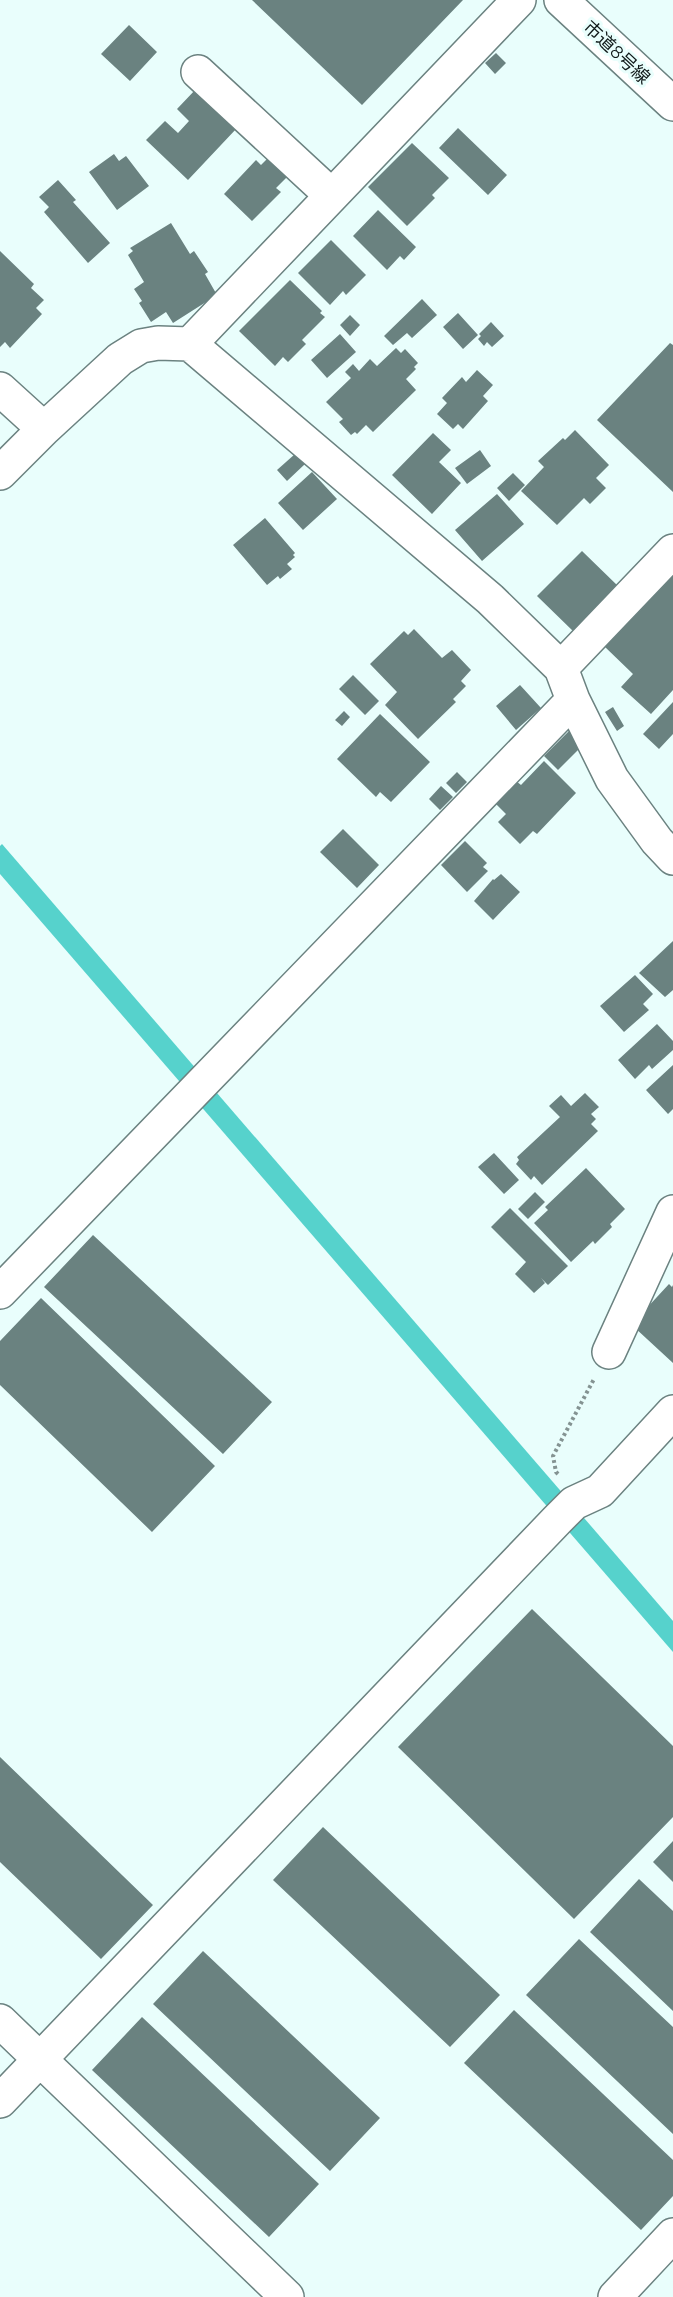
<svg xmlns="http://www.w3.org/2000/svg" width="673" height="2297" font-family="Raleway,'Noto Sans JP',sans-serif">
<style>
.water{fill:#56d2cc}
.building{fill:#6a8280}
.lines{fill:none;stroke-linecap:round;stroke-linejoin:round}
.minor-casing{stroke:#6b8280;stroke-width:36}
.path{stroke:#849392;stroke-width:4;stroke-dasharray:3 3;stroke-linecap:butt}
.minor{stroke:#fff;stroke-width:33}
.labels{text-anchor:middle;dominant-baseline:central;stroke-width:6;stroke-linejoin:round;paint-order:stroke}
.street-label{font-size:18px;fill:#0f1818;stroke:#e9fefc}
</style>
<rect width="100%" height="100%" fill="#e9fefc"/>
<path class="water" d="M 2,844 L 673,1621 L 673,1652 L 0,874 L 0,846 Z"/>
<path class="building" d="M 252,0 L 463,0 L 362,105 Z
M 129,25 L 157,52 L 130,81 L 101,54 Z
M 496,53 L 506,63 L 495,74 L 485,63 Z
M 196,89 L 237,128 L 188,180 L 146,140 L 165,121 L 178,133 L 189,121 L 177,109 Z
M 458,128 L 507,175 L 488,195 L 439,148 Z
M 412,143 L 449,178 L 432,195 L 435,198 L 407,226 L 368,187 Z
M 114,154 L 119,161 L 126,156 L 149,186 L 117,210 L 89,172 Z
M 269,157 L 288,176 L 276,188 L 281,192 L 252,221 L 224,194 L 256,160 L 261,165 Z
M 58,180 L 76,200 L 73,202 L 110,243 L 88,263 L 44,212 L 49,207 L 39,197 Z
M 378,210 L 416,247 L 404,260 L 400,256 L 387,270 L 353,236 Z
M 171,223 L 190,254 L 194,251 L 208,272 L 205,274 L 217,295 L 173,323 L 166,312 L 151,322 L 139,303 L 142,301 L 134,289 L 144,282 L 128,255 L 133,251 L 130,248 Z
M 331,240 L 366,275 L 346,295 L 343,291 L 330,305 L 298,273 Z
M 0,251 L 34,284 L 31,288 L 44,300 L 36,308 L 42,314 L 10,348 L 5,342 L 0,347 Z
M 290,280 L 322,311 L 320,313 L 325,317 L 302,340 L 306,344 L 288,362 L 283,357 L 275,366 L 239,331 Z
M 422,299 L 437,315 L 412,338 L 407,333 L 393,345 L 384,336 Z
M 458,313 L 478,335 L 463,349 L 443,327 Z
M 350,315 L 360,325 L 350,336 L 340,325 Z
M 491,322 L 504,336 L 492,347 L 487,342 L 484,346 L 478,339 L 481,336 L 479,334 Z
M 340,334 L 356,352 L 327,378 L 311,360 Z
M 670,343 L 673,345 L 673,492 L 597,420 Z
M 396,348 L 401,353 L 405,349 L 418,363 L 414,367 L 416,369 L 406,379 L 416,390 L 373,432 L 366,425 L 357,434 L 355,432 L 351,435 L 339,422 L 343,419 L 326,402 L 351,378 L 345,372 L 353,364 L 359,371 L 370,359 L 377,366 Z
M 477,370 L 493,385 L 483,396 L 488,401 L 463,429 L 458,424 L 453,429 L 437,414 L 447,403 L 442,398 L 462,377 L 466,382 Z
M 575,430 L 609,465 L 596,478 L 606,488 L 590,504 L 584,498 L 557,525 L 521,491 L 544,467 L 538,461 L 563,438 L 565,440 Z
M 433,433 L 451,450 L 439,462 L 461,483 L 432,514 L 392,475 Z
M 480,450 L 491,466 L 467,484 L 455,468 Z
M 295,454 L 305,464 L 287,481 L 277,470 Z
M 312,472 L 337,499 L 303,530 L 278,503 Z
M 513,473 L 525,485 L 509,501 L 497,488 Z
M 497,494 L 524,524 L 482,561 L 455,530 Z
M 265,518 L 295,553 L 293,555 L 295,557 L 287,564 L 292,569 L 280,579 L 278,576 L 267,585 L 233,545 Z
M 582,551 L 619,587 L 575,633 L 537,596 Z
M 673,576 L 673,690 L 651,714 L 621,687 L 633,674 L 605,647 Z
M 414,629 L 442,658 L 452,650 L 471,670 L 461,681 L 466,686 L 453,699 L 456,702 L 418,739 L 385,705 L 397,692 L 370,664 L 404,631 L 408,635 Z
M 353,675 L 379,701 L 365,715 L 339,689 Z
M 520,685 L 541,708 L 516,730 L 496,706 Z
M 673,702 L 673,734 L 659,749 L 643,734 Z
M 613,707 L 624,726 L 617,731 L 605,712 Z
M 344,711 L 350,717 L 342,726 L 335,720 Z
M 380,714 L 430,762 L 391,802 L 380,792 L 376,797 L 337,759 Z
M 569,731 L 583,745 L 558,770 L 544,756 Z
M 544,761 L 576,793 L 537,834 L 533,831 L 520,844 L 498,822 L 506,814 L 495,803 L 516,781 L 521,785 Z
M 457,772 L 467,782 L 456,793 L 446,783 Z
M 441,786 L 453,797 L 440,810 L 429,799 Z
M 343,829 L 379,865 L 357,888 L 320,852 Z
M 465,841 L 487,863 L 483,867 L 488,871 L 467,892 L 441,865 Z
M 501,874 L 520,892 L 493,920 L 474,901 L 493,879 L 494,880 Z
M 673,941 L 673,990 L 665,997 L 639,973 Z
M 635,975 L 653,994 L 643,1004 L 649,1010 L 624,1032 L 600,1006 Z
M 657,1024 L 673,1041 L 673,1050 L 652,1069 L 649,1065 L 635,1079 L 618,1060 Z
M 673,1065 L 673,1109 L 668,1114 L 646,1090 Z
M 585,1093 L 599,1107 L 591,1114 L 596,1119 L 591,1124 L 598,1131 L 542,1185 L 534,1176 L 531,1180 L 516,1164 L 519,1160 L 517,1157 L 560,1117 L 549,1106 L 561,1095 L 571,1106 Z
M 494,1153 L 519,1180 L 504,1194 L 478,1167 Z
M 586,1168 L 625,1209 L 610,1224 L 612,1227 L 595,1244 L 593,1241 L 571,1262 L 534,1223 L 548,1210 L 545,1207 Z
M 535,1192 L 545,1202 L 528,1219 L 518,1209 Z
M 510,1208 L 568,1266 L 548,1285 L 541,1278 L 545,1283 L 534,1293 L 515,1274 L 526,1262 L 491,1227 Z
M 93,1235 L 272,1402 L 223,1454 L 44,1287 Z
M 669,1284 L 672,1287 L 673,1285 L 673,1363 L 634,1327 L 646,1313 L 644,1311 Z
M 41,1298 L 215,1466 L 152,1532 L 0,1385 L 0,1341 Z
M 532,1609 L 673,1746 L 673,1817 L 574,1919 L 398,1747 Z
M 0,1757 L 153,1905 L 101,1959 L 0,1862 Z
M 323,1827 L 500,1995 L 450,2047 L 273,1880 Z
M 673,1841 L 673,1882 L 653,1862 Z
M 639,1879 L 673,1911 L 673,2011 L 590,1932 Z
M 579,1939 L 673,2027 L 673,2134 L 526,1995 Z
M 203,1951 L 380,2118 L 330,2171 L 153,2004 Z
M 514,2010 L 673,2160 L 673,2196 L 641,2230 L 464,2063 Z
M 142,2017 L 319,2184 L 269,2237 L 92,2070 Z"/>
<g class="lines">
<defs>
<path id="minor" d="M 561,0 L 673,104
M 198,72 L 331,195
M 190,344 L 490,599 L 561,668 L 573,700 L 612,779 L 657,841 L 673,858
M 0,389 L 44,429
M 0,473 L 44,429 L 120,359 L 141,346 L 158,343 L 190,344 L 519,0
M 561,668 L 673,551
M 0,1292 L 573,700
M 609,1352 L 673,1212
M 0,2021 L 287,2297
M 0,2101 L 557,1520 L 574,1503 L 600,1491 L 673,1412
M 615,2297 L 673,2235"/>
</defs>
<use href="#minor" class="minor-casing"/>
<path class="path" d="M 558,1474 L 556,1472 L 553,1456 L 594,1379"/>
<use href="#minor" class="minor"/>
</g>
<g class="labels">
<g class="street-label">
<text transform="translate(617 52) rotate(43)">市道8号線</text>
</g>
</g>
</svg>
